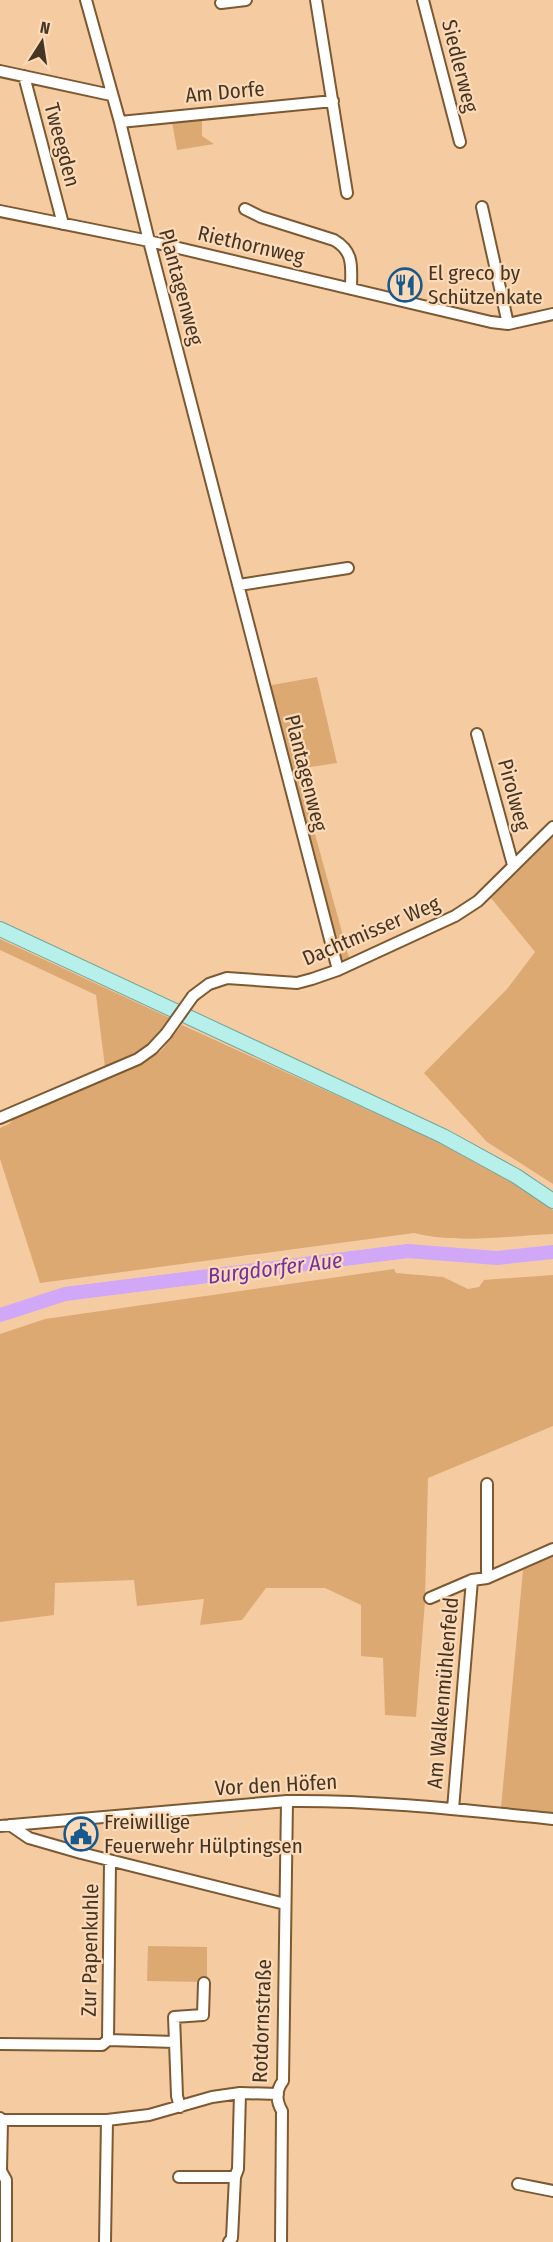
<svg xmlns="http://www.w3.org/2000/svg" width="553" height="2242" font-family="'Fira Sans Condensed',sans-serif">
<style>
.green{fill:#dca972}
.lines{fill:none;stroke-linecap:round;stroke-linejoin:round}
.river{stroke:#d1a8f7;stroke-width:14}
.minor-casing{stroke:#7c5931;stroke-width:14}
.major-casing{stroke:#70a79c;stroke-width:16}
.minor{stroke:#fff;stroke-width:10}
.major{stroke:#b7efea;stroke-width:14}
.minor-bridge-casing{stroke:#7c5931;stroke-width:14;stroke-linecap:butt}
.minor-bridge{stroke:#fff;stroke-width:10}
.labels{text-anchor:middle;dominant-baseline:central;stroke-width:4.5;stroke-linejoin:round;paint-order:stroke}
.street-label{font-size:21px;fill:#453524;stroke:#fcdab8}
.poi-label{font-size:21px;fill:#453524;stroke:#fcdab8;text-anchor:start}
.water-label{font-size:22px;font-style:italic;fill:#7330a1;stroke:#fcdab8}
</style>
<rect width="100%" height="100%" fill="#f5cca1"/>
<path class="green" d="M 202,119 L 202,136 L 214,144 L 177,150 L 172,122 Z
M 317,677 L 337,763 L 297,769 L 350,961 L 343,963 L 337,957 L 269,690 L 272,685 Z
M 553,836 L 553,1184 L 487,1142 L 424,1073 L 507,989 L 535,952 L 491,898 L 539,848 Z
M 0,939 L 172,1019 L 145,1048 L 105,1067 L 96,995 L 0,950 Z
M 182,1025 L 476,1159 L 513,1182 L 553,1210 L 553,1234 C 508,1236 459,1244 414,1233 L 40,1283 L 0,1159 L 0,1128 L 9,1124 L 21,1112 L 143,1061 L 161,1051 Z
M 394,1269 L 396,1273 L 443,1277 L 468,1289 L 479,1287 L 484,1280 L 553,1275 L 553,1426 L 428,1478 L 425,1601 L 416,1717 L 385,1715 L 383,1658 L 361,1656 L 361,1605 L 325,1588 L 266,1588 L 242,1620 L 200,1625 L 204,1599 L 137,1606 L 134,1580 L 55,1583 L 54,1615 L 0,1622 L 0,1334 L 45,1319 Z
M 553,1556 L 553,1813 L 501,1808 L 523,1570 Z
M 148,1946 L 207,1947 L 207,1982 L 147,1981 Z"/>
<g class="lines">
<path class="river" d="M 0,1315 L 65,1294 L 408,1251 L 497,1258 L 553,1252"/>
<defs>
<path id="minor" d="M 86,0 L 120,122 L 149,241 L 338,970
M 316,0 L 347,193
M 423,0 L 460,142
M 221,3 L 246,0
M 0,71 L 111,95
M 24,76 L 63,224
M 120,122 L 333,101
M 482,207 L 508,324
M 245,209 L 261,217 L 334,240 C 355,252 351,268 351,289
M 0,211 L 149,241 L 491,322 L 508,324 L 553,314
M 239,585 L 348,568
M 477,734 L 513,865
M 193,996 L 209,984 L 227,978 L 297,983 L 312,979 L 338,970 L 455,916 L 478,901 L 553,827
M 0,1118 L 138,1059 L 152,1049 L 166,1034
M 487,1578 L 487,1484
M 430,1598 L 472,1580
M 453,1809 L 472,1580 L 487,1578 L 553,1549
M 10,1825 L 29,1838 L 81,1853 L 285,1904
M 0,1826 L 287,1801 C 377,1800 464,1810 553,1819
M 108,2040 L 110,1861
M 175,2042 L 174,2017 L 203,2015 L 204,1983
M 0,2044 L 102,2045 L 108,2040 L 175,2042 L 177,2096 L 180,2107
M 0,2118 L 2,2120 L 1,2171 L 6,2180 L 6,2242
M 2,2120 L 107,2120
M 179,2177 L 235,2177
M 518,2184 L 553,2191
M 105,2242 L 107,2120 L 149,2115 L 212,2097 L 240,2093 L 278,2094
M 229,2242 L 232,2238 L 235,2177 L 238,2169 L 240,2093
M 281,2242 L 282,2111 C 276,2101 276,2090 283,2081 L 287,1801"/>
<path id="major" d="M 0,929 L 443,1136 L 516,1176 L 553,1201"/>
</defs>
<use href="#minor" class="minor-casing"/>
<use href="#major" class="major-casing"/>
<use href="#minor" class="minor"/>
<use href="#major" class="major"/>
<defs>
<path id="minor-bridge" d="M 166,1034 L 193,996"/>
</defs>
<use href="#minor-bridge" class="minor-bridge-casing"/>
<use href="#minor-bridge" class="minor-bridge"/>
</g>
<defs>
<symbol id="restaurant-ring" viewBox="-11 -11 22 22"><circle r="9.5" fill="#fcdab8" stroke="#16598e" stroke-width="1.5"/><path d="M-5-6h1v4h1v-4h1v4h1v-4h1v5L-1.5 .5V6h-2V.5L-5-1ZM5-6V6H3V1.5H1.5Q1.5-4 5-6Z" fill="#16598e"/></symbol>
<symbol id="civic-ring" viewBox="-11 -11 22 22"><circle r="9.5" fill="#fcdab8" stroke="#16598e" stroke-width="1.5"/><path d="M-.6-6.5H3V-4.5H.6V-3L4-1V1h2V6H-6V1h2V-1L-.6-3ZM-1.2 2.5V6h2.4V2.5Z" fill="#16598e"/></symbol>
</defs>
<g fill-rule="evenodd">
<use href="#restaurant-ring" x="386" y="266" width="38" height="38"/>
<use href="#civic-ring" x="62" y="1815" width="38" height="38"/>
</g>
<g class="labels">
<g class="street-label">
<text transform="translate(460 66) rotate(76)">Siedlerweg</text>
<text transform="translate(225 92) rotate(-5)">Am Dorfe</text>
<text transform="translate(62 145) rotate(75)">Tweegden</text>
<text transform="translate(251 245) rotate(13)">Riethornweg</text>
<text transform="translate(181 287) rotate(75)">Plantagenweg</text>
<text transform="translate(306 773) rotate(76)">Plantagenweg</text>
<text transform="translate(514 795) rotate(75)">Pirolweg</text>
<text transform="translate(371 931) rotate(-23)">Dachtmisser Weg</text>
<text transform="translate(443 1693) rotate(-85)">Am Walkenmühlenfeld</text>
<text transform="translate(276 1785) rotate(-3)">Vor den Höfen</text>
<text transform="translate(90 1950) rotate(-89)">Zur Papenkuhle</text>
<text transform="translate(262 2021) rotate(-88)">Rotdornstraße</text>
</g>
<g class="poi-label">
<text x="428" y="273">El greco by<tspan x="428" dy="24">Schützenkate</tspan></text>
<text x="104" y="1822">Freiwillige<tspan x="104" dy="24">Feuerwehr Hülptingsen</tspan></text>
</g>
<g class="water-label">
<text transform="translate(275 1268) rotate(-7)">Burgdorfer Aue</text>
</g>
</g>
<g transform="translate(42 42) rotate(12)" stroke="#fcdab8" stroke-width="4.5" paint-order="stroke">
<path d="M0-4.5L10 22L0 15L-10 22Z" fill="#453524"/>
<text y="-9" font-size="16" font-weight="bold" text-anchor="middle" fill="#453524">N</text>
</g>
</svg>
